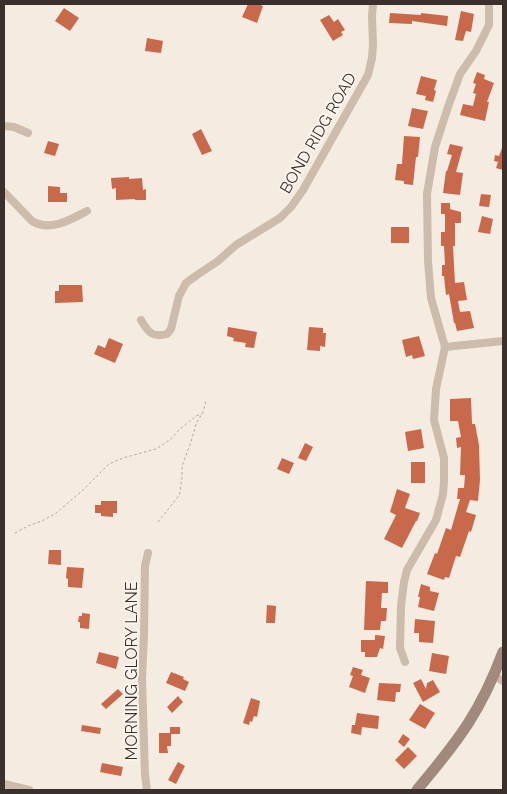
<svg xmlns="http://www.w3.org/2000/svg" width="507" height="794" font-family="Raleway,sans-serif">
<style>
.building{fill:#c8694b}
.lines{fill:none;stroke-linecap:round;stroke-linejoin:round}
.path{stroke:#b9a596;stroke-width:1;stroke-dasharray:2.5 2.5;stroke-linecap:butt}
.street{stroke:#cdbbac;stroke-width:8}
.secondary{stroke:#a18a7d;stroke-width:11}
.labels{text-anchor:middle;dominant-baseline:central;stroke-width:4;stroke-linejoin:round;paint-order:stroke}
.street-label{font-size:16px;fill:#3b302b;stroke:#fbf5ee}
</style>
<rect width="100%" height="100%" fill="#f4ebe1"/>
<path class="building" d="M 248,4 L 258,4 L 263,6 L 257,23 L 242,17 Z
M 64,8 L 79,18 L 70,31 L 55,21 Z
M 461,11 L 474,14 L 471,32 L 466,31 L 463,41 L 455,40 Z
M 390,13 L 421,15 L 421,13 L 448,16 L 447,26 L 412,21 L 412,24 L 389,23 Z
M 329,15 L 334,22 L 338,19 L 345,30 L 341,32 L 343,35 L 333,41 L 320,20 Z
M 147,38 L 163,41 L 161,53 L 145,51 Z
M 477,72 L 485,75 L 484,79 L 494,83 L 487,102 L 489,102 L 485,121 L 460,115 L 463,104 L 473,106 L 476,94 L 473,93 L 476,84 L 473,83 Z
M 421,76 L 437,80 L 434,90 L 436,91 L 433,102 L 425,100 L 426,96 L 416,94 Z
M 412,108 L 428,111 L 423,129 L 408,126 Z
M 201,129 L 212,151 L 202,155 L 192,134 Z
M 404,136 L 420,137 L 418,157 L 416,157 L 413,185 L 404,184 L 404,181 L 395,180 L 397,164 L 402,164 Z
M 48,141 L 59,144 L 55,156 L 44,153 Z
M 450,144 L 463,147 L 456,172 L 463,173 L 460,195 L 443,193 L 446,171 L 447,171 L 452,155 L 447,154 Z
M 502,148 L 503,148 L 503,170 L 496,168 L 498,162 L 494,161 L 495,155 L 499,156 Z
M 129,177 L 129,179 L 142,178 L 143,190 L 146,189 L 146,200 L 135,200 L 135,199 L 116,200 L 116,188 L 112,189 L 111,178 Z
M 48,186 L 60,187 L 60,193 L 67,193 L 67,202 L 48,202 Z
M 481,194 L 491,195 L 489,207 L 479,206 Z
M 441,203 L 450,203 L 450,209 L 461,212 L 461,223 L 455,223 L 455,246 L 453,246 L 455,283 L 464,282 L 467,300 L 458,301 L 460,312 L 470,311 L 474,328 L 457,331 L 455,323 L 454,323 L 449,294 L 446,295 L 444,276 L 442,276 L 442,265 L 445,265 L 444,246 L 441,246 L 441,232 L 445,232 L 445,214 L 441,214 Z
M 482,216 L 493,219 L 490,234 L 478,232 Z
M 391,227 L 409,227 L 409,243 L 391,243 Z
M 59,285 L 82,285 L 83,302 L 55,303 L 55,291 L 59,291 Z
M 228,327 L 257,332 L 254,348 L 245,347 L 246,343 L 233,341 L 234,338 L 227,336 Z
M 309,327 L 323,328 L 323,333 L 326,333 L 325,347 L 320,346 L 320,351 L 307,350 Z
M 419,336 L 425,356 L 413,359 L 412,355 L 406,357 L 402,340 Z
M 109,338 L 123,344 L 115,363 L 94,354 L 98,345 L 105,348 Z
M 471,398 L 472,424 L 475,424 L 479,445 L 480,480 L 478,501 L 470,500 L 466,512 L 476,515 L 471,532 L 469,531 L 460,557 L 456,556 L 449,578 L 445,577 L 444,580 L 427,574 L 435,553 L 437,554 L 446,528 L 451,530 L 460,499 L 457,499 L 458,488 L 464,488 L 465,475 L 460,475 L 461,447 L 457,448 L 456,438 L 461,437 L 458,421 L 450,421 L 450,399 Z
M 421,429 L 424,448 L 408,451 L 405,432 Z
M 305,443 L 313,447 L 306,461 L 298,458 Z
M 282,458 L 294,463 L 289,474 L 277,469 Z
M 411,462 L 425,462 L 425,483 L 411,483 Z
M 397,489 L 410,494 L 405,508 L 420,513 L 417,521 L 416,521 L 402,548 L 384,539 L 396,515 L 390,512 Z
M 101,501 L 117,501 L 117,513 L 113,513 L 113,517 L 101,516 L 101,513 L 95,513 L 95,505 L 101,505 Z
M 49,550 L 61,550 L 61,565 L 48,564 Z
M 67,567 L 84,568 L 82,588 L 68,587 L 68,579 L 66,578 Z
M 366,581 L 388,582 L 388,593 L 382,593 L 381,608 L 387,608 L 386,621 L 381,621 L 380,630 L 364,630 Z
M 421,584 L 430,587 L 430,591 L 439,593 L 434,611 L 418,607 L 420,597 L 418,597 Z
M 267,605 L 276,606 L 275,623 L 266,623 Z
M 82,613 L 90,614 L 89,629 L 80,628 L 80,622 L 78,622 L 79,616 L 82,616 Z
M 415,619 L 435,621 L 433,643 L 419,642 L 419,633 L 414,633 Z
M 375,635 L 385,636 L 383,649 L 380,648 L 377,657 L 365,657 L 365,652 L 361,652 L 361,640 L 375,640 Z
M 99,652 L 119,657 L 116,669 L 96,663 Z
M 432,653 L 449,656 L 446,674 L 429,671 Z
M 353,667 L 363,670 L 361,675 L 370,678 L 365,693 L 349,687 L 353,676 L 350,675 Z
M 171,672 L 184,677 L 183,679 L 189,682 L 185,691 L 166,683 Z
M 421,679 L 426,689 L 427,683 L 433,680 L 440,692 L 423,702 L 413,683 Z
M 379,683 L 401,684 L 400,692 L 396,692 L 395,702 L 377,700 Z
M 118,689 L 123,694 L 106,709 L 101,704 Z
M 178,696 L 183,702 L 172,713 L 167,707 Z
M 251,698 L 260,701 L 257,717 L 254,716 L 252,722 L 250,721 L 249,725 L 243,723 Z
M 420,704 L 435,713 L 425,729 L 409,720 Z
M 357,713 L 379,716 L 378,729 L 362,727 L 361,735 L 351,733 L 352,725 L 355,725 Z
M 82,725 L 101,728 L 100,734 L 81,731 Z
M 170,727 L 180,727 L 180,734 L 171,734 L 171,746 L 167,746 L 168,753 L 159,753 L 159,733 L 170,733 Z
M 403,734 L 410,739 L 404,747 L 398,742 Z
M 408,747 L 417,756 L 404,769 L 395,760 Z
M 178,762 L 185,766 L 176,784 L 168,780 Z
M 102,763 L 123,767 L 121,776 L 100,772 Z"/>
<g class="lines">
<path class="path" d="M 158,522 L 177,498 L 180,493 L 182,477 L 182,466 L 191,442 L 196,424 L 203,412 L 206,401
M 15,533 L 28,526 L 42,521 L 55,514 L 83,490 L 109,464 L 123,458 L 156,449 L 171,439 L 179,430 L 196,416 L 202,414"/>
<path class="street" d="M 4,126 L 14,127 L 28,133
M 4,192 L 32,221 C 50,232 70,220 87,211
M 141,320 C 148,332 152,338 167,334 L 171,329 L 179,296 L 186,283 L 197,275 L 218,261 L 236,245 L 280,218 L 291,207 L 303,190 L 368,75 L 372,58 L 373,45 L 372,16 L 373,4
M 445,347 L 503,341
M 405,662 L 400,648 L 401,606 L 404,582 L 407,570 L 436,520 L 443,494 L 444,482 L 444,458 L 434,420 L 436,389 L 445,347 L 431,298 L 428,261 L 427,194 L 435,147 L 448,107 L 460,74 L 476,51 L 489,25 L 489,4
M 494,676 L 503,681
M 4,784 L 29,790
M 147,790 L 145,775 L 142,679 L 144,634 L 145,566 L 148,553"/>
<path class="secondary" d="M 417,790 C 435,768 454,746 469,722 C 483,700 494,676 503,652"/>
</g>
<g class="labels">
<g class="street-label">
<text transform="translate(318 133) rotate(-60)">BOND RIDG ROAD</text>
<text transform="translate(131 671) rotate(-90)">MORNING GLORY LANE</text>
</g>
</g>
<rect width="507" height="794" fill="none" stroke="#3b302b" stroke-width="10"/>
</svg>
